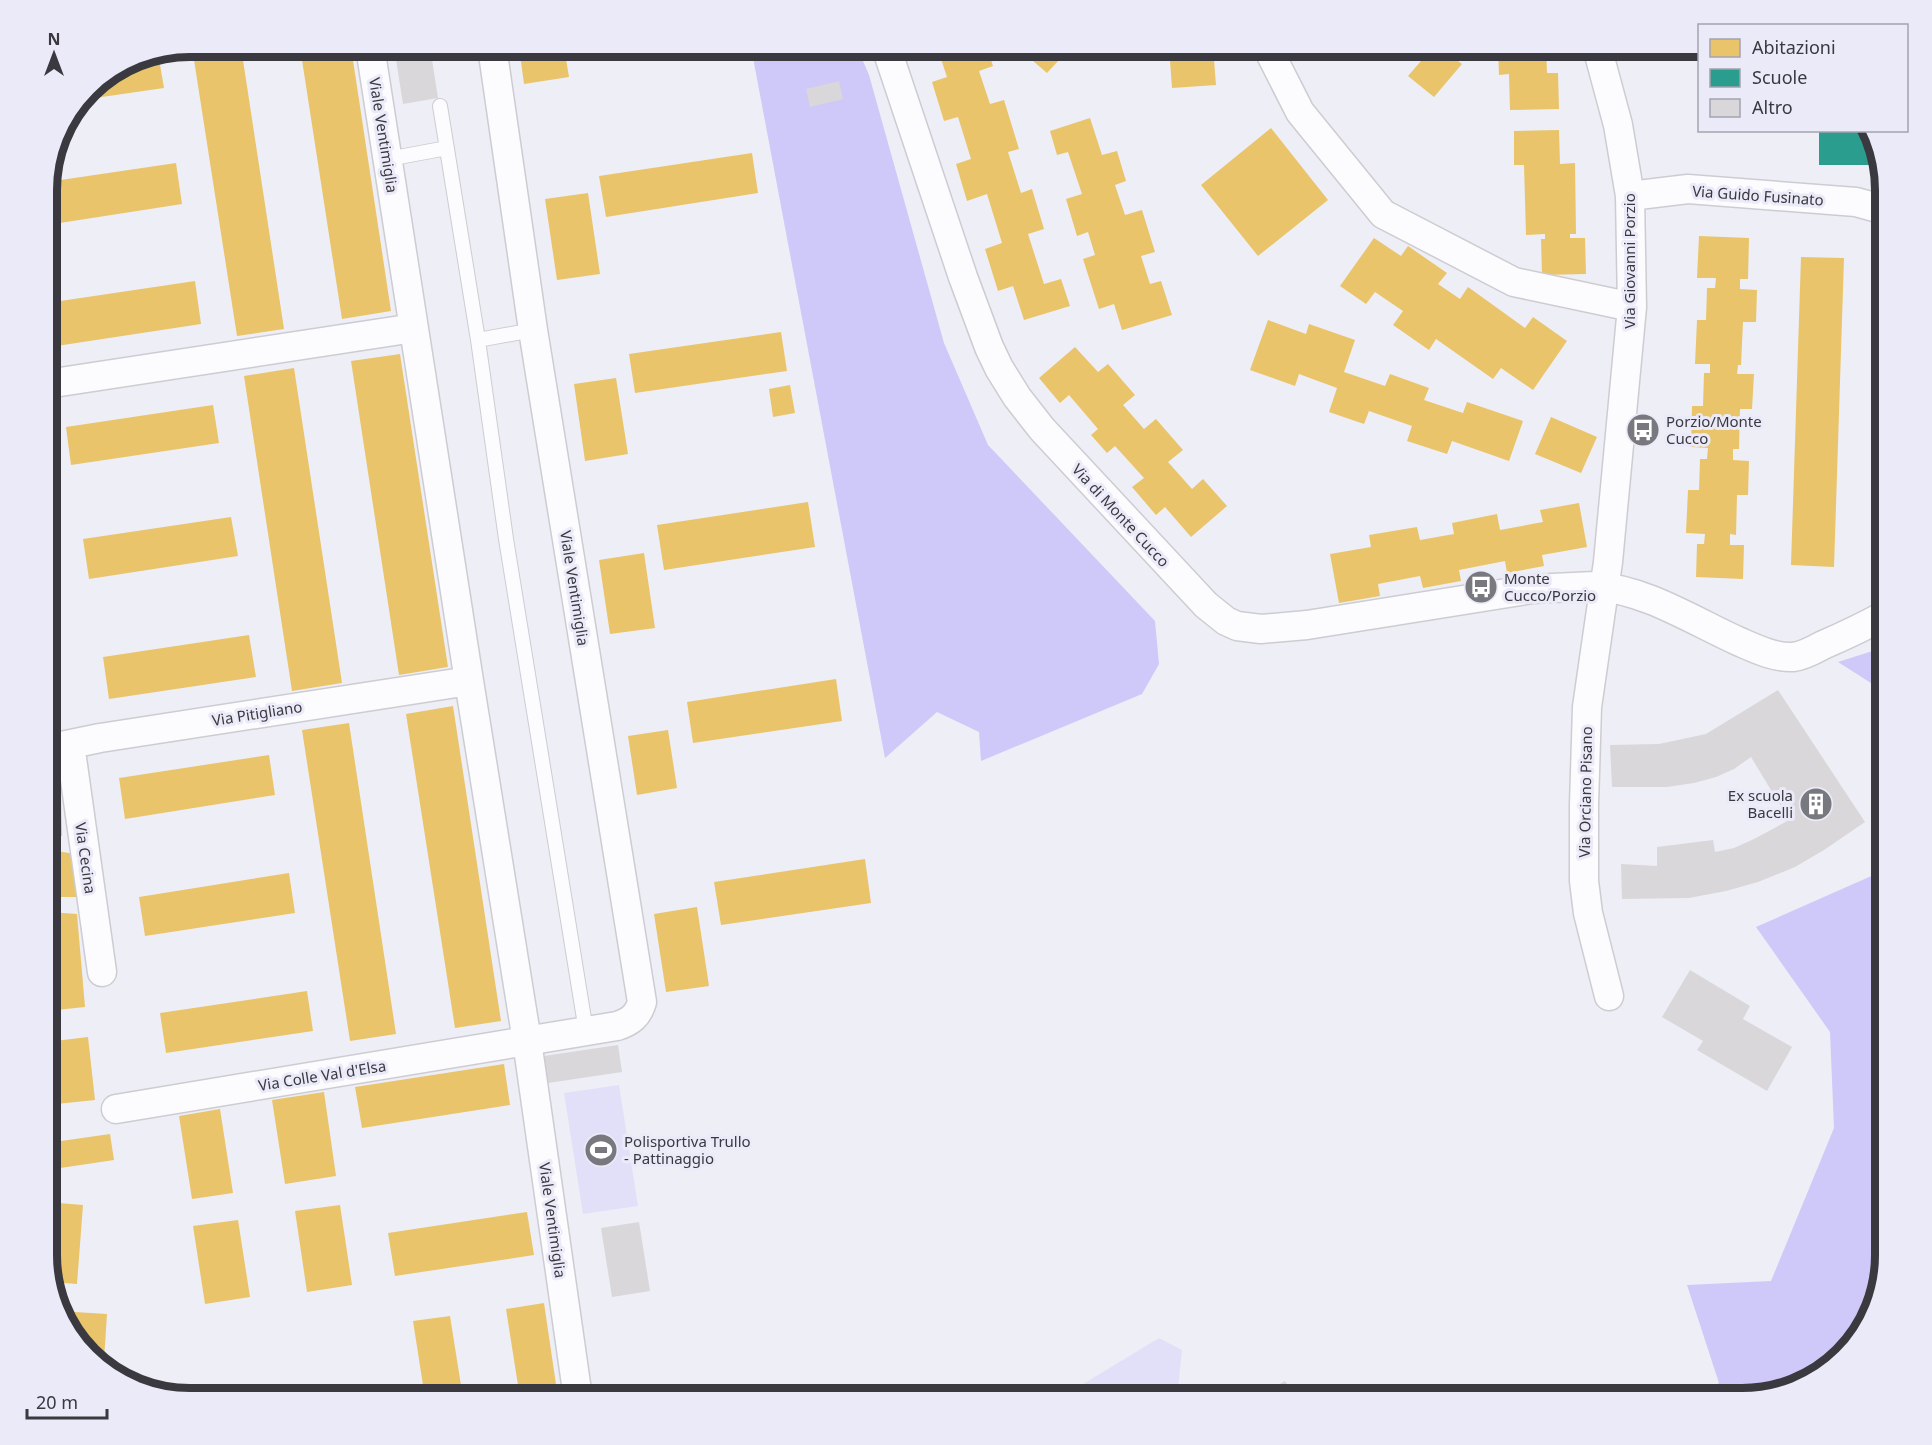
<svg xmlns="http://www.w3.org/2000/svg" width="1932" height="1445" font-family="'Noto Sans',sans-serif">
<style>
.green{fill:#e2e0f8}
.forest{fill:#cec9f9}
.homes{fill:#e9c46a}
.schools{fill:#2a9d8f}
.building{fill:#d9d7d9}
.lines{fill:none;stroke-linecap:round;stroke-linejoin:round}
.service-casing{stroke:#ccccd2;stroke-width:16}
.minor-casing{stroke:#ccccd2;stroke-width:31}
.service{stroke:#fcfcfe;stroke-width:14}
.minor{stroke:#fcfcfe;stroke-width:28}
.labels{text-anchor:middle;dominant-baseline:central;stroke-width:6;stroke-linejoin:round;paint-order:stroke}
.street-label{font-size:15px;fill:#39393f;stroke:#ebeaf9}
.poi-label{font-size:15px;fill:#39393f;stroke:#ebeaf9;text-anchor:start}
.rim{fill:none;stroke:#39393f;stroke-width:8}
</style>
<rect width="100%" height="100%" fill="#eeeef6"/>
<path class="green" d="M 619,1085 L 638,1206 L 583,1214 L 564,1093 Z
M 1159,1338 L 1182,1350 L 1177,1398 L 1060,1398 Z"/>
<path class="forest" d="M 751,47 L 857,47 L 869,75 L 944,343 L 988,445 L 1155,621 L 1159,664 L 1142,694 L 981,761 L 979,732 L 937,712 L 885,758 Z
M 1885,647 L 1885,692 L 1838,662 Z
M 1885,870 L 1885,1255 L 1883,1269 L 1827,1366 L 1805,1384 L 1742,1398 L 1695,1398 L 1719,1383 L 1687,1285 L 1771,1281 L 1834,1128 L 1830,1032 L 1756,927 Z"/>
<path class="homes" d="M 192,47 L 241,47 L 284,329 L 237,336 Z
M 300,47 L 351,47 L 391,311 L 342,319 Z
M 519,47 L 564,47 L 569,77 L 524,84 Z
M 937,47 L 987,47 L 993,66 L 979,71 L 990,104 L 1004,100 L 1019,149 L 1008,152 L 1021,193 L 1032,189 L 1044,229 L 1028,234 L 1044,284 L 1061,279 L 1070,306 L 1024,320 L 1013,286 L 998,291 L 985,249 L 1002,243 L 987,194 L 967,201 L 956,164 L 971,159 L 958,117 L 944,121 L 932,82 L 947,77 Z
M 1017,47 L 1071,47 L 1047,73 Z
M 1169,47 L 1213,47 L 1216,85 L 1172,88 Z
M 1285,47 L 1333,47 L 1333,54 L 1286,57 Z
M 1403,47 L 1440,47 L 1462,64 L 1434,97 L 1408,76 L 1421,61 Z
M 1498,47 L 1546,47 L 1547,73 L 1558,73 L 1559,109 L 1510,110 L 1509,74 L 1499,75 Z
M 158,53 L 164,88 L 81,100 L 95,82 L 135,57 Z
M 1090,118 L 1102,155 L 1117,151 L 1126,181 L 1115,185 L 1125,215 L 1142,210 L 1155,252 L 1141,256 L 1150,284 L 1161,281 L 1172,315 L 1122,330 L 1114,304 L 1099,309 L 1083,259 L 1095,255 L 1088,232 L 1077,236 L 1066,199 L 1082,194 L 1068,152 L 1057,155 L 1050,131 Z
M 1271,128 L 1328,200 L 1258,256 L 1201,185 Z
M 1559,130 L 1560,164 L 1575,163 L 1576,234 L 1570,234 L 1570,238 L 1585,238 L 1586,274 L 1542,275 L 1541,239 L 1545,239 L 1545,234 L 1526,235 L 1524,165 L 1514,165 L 1514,131 Z
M 752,153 L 758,193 L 606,217 L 599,176 Z
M 176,163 L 182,204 L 47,225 L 47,182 Z
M 588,193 L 600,274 L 557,280 L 545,199 Z
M 1699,236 L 1749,238 L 1748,279 L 1740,279 L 1740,289 L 1757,290 L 1756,322 L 1743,322 L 1741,365 L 1738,365 L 1737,374 L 1754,374 L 1752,409 L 1740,409 L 1739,449 L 1733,449 L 1733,460 L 1749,461 L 1748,495 L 1737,495 L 1736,535 L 1730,534 L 1730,545 L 1744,545 L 1743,579 L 1696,577 L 1697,544 L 1704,544 L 1705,534 L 1686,533 L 1688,490 L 1699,490 L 1700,459 L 1707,459 L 1708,448 L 1691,447 L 1692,406 L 1703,406 L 1704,373 L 1710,373 L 1710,364 L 1695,364 L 1697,320 L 1706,320 L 1707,288 L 1715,288 L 1716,278 L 1697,278 Z
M 1374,238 L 1401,256 L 1408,246 L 1447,273 L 1438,284 L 1460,299 L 1468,287 L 1525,328 L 1533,317 L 1567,341 L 1533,390 L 1501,368 L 1493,379 L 1436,339 L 1429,350 L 1393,325 L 1403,311 L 1375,292 L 1366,304 L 1340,286 Z
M 1801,257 L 1844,258 L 1834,567 L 1791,565 Z
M 195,281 L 201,324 L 50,347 L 47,325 L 47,303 Z
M 1268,320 L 1306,334 L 1309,324 L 1355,340 L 1344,372 L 1385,386 L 1390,374 L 1429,388 L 1424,400 L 1463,413 L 1467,402 L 1523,421 L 1509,461 L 1452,441 L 1447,454 L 1407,441 L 1412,426 L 1369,411 L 1364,424 L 1329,412 L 1337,388 L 1299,374 L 1295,386 L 1250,370 Z
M 781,332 L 787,371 L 635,393 L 629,354 Z
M 1075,347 L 1098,372 L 1108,364 L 1135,395 L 1123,405 L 1144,429 L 1156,419 L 1183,450 L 1168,462 L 1192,489 L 1203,479 L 1227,506 L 1191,537 L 1165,507 L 1156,515 L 1132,487 L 1144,478 L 1115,446 L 1107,453 L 1091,435 L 1098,429 L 1069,395 L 1060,403 L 1039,378 Z
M 400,354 L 448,667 L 399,675 L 351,361 Z
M 294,368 L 342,683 L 292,691 L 244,376 Z
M 616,378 L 628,454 L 585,461 L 574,384 Z
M 790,385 L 795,413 L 773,417 L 769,389 Z
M 213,405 L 219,443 L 71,465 L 66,427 Z
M 1551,417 L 1597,437 L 1581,473 L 1535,454 Z
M 808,502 L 815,547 L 664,570 L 657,525 Z
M 1579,503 L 1587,547 L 1542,555 L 1544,566 L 1507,573 L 1505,561 L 1459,570 L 1461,581 L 1423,588 L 1420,576 L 1378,584 L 1380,596 L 1339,603 L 1330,554 L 1371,547 L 1369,535 L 1417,527 L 1420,540 L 1454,534 L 1452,523 L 1497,514 L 1500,530 L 1543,522 L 1540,510 Z
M 231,517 L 238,556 L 89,579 L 83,539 Z
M 644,553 L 655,628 L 610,634 L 599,560 Z
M 249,635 L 256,677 L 109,699 L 103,657 Z
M 836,679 L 842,721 L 693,743 L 687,702 Z
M 453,706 L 501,1021 L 455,1028 L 406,714 Z
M 349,723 L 396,1034 L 350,1041 L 302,730 Z
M 668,730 L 677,788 L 637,795 L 628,736 Z
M 269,755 L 275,795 L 125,819 L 119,778 Z
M 47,797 L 61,797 L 62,836 L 47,837 Z
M 57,851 L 75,854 L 76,897 L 47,897 Z
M 865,859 L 871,903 L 721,925 L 714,882 Z
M 289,873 L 295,913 L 145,936 L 139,897 Z
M 697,907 L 709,986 L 666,992 L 654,914 Z
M 50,912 L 77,914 L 85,1007 L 47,1011 L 47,932 Z
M 307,991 L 313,1031 L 166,1053 L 160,1013 Z
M 88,1037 L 95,1100 L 47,1105 L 47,1042 Z
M 504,1064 L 510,1105 L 362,1128 L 355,1087 Z
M 324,1092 L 336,1176 L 285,1184 L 272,1100 Z
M 220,1109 L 233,1193 L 192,1199 L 179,1116 Z
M 110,1134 L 114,1160 L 47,1170 L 47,1143 Z
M 47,1202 L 83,1205 L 77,1284 L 52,1282 L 47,1264 Z
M 340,1205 L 352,1285 L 307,1292 L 295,1211 Z
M 527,1212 L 534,1255 L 395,1276 L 388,1233 Z
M 238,1220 L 250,1297 L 205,1304 L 193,1226 Z
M 544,1303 L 558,1398 L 520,1398 L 506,1309 Z
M 59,1311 L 107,1314 L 104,1360 L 94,1359 L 61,1319 Z
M 450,1316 L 463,1398 L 425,1398 L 413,1321 Z"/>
<path class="schools" d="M 1819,130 L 1872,130 L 1880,165 L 1819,165 Z"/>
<path class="building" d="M 394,47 L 430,47 L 438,98 L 403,104 Z
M 839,81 L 843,99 L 810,107 L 806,89 Z
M 1778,690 L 1865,822 L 1824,850 L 1795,867 L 1758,882 L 1726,891 L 1689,898 L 1622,899 L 1621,864 L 1657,866 L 1657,847 L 1713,840 L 1715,852 L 1734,848 L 1754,839 L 1789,820 L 1751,757 L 1734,769 L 1716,777 L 1694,783 L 1667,787 L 1612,787 L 1610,745 L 1659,744 L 1706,734 Z
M 1690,970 L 1750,1006 L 1743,1019 L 1792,1047 L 1767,1091 L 1697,1050 L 1703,1041 L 1662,1017 Z
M 618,1045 L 622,1072 L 548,1083 L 544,1056 Z
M 639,1222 L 650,1291 L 612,1297 L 601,1228 Z
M 1285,1381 L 1297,1398 L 1257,1398 Z"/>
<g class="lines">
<defs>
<path id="service" d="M 440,106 L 478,340 L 506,539 L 586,1031
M 388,159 L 447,148
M 478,340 L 533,330"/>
<path id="minor" d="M 370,47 L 469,681 L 527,1041 L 578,1398
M 886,47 L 963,277 L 989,347 L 999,368 L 1017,397 L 1042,429 L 1206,605 L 1226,621 L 1237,626 L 1261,629 L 1307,625 L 1532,589 L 1594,586 C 1647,590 1693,621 1740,642 C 1756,649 1775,658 1793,657 C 1803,656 1814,650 1823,645 C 1844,636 1865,626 1885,615
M 1267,47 L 1300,112 L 1383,214 L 1514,282 L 1632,307
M 1597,47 L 1618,125 L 1630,196 L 1632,307 L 1608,562 L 1587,707 L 1584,805 L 1584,881 L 1588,913 L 1609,996
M 1630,196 L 1688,189 L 1856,202 L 1885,210
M 47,384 L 414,328
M 70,744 L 102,972
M 47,749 L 100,738 L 469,681
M 116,1109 L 617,1026 C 630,1022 638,1016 642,1002 L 533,330 L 492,47"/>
</defs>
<use href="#service" class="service-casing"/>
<use href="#minor" class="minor-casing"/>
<use href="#service" class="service"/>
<use href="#minor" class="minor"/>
</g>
<defs>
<symbol id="bus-disc" viewBox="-11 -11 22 22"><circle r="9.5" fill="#78787f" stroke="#ebeaf9"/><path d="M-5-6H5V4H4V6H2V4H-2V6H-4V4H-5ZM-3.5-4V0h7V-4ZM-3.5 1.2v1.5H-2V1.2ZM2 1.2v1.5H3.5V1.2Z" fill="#fff"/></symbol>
<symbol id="building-disc" viewBox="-11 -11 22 22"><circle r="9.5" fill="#78787f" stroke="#ebeaf9"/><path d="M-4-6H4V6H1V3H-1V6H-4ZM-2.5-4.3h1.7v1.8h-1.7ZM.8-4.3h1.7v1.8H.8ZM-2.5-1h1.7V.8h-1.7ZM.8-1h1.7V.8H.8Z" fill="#fff"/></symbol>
<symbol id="stadium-disc" viewBox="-11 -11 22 22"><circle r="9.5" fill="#78787f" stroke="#ebeaf9"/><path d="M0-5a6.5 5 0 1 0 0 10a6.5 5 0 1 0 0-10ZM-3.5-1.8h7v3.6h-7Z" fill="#fff"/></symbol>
</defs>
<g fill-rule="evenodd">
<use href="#bus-disc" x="1624" y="411" width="38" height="38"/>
<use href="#bus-disc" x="1462" y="568" width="38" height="38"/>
<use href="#building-disc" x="1797" y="785" width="38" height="38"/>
<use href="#stadium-disc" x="582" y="1131" width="38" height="38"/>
</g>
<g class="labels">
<g class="street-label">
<text transform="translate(384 135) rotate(81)">Viale Ventimiglia</text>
<text transform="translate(1758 195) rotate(4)">Via Guido Fusinato</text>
<text transform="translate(1629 261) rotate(-90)">Via Giovanni Porzio</text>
<text transform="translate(1121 515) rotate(47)">Via di Monte Cucco</text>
<text transform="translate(575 588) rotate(81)">Viale Ventimiglia</text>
<text transform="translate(257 713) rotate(-9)">Via Pitigliano</text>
<text transform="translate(1585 792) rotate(-89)">Via Orciano Pisano</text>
<text transform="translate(86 858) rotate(82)">Via Cecina</text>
<text transform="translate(322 1075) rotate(-9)">Via Colle Val d'Elsa</text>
<text transform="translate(553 1220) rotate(82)">Viale Ventimiglia</text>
</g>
<g class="poi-label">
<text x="1666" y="421">Porzio/Monte<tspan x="1666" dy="17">Cucco</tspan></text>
<text x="1504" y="578">Monte<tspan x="1504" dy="17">Cucco/Porzio</tspan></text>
<text x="1793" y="795" text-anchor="end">Ex scuola<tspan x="1793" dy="17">Bacelli</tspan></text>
<text x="624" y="1141">Polisportiva Trullo<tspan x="624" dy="17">- Pattinaggio</tspan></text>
</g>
</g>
<path d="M0 0H1932V1445H0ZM190 57H1742A133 133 0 0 1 1875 190V1255A133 133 0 0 1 1742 1388H190A133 133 0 0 1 57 1255V190A133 133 0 0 1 190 57Z" fill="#ebeaf9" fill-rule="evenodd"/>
<path class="rim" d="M190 57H1742A133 133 0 0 1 1875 190V1255A133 133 0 0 1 1742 1388H190A133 133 0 0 1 57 1255V190A133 133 0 0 1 190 57Z"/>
<rect x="1698" y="24" width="210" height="108" fill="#ebeaf9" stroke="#a4a3af" stroke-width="1.5"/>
<rect x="1710" y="39" width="30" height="18" fill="#e9c46a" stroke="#a4a3af" stroke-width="1.5"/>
<text x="1752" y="54" font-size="18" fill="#39393f">Abitazioni</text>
<rect x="1710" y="69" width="30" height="18" fill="#2a9d8f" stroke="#a4a3af" stroke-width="1.5"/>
<text x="1752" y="84" font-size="18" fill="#39393f">Scuole</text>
<rect x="1710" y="99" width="30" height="18" fill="#d9d7d9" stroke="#a4a3af" stroke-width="1.5"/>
<text x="1752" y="114" font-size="18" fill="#39393f">Altro</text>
<g transform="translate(54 54)" stroke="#ebeaf9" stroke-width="4.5" paint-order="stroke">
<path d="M0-4.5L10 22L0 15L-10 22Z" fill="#39393f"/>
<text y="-9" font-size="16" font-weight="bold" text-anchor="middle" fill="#39393f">N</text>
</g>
<path d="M27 1409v9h80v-9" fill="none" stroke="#39393f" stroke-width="3"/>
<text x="36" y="1409" font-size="18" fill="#39393f" stroke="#ebeaf9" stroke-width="4.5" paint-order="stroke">20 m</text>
</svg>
